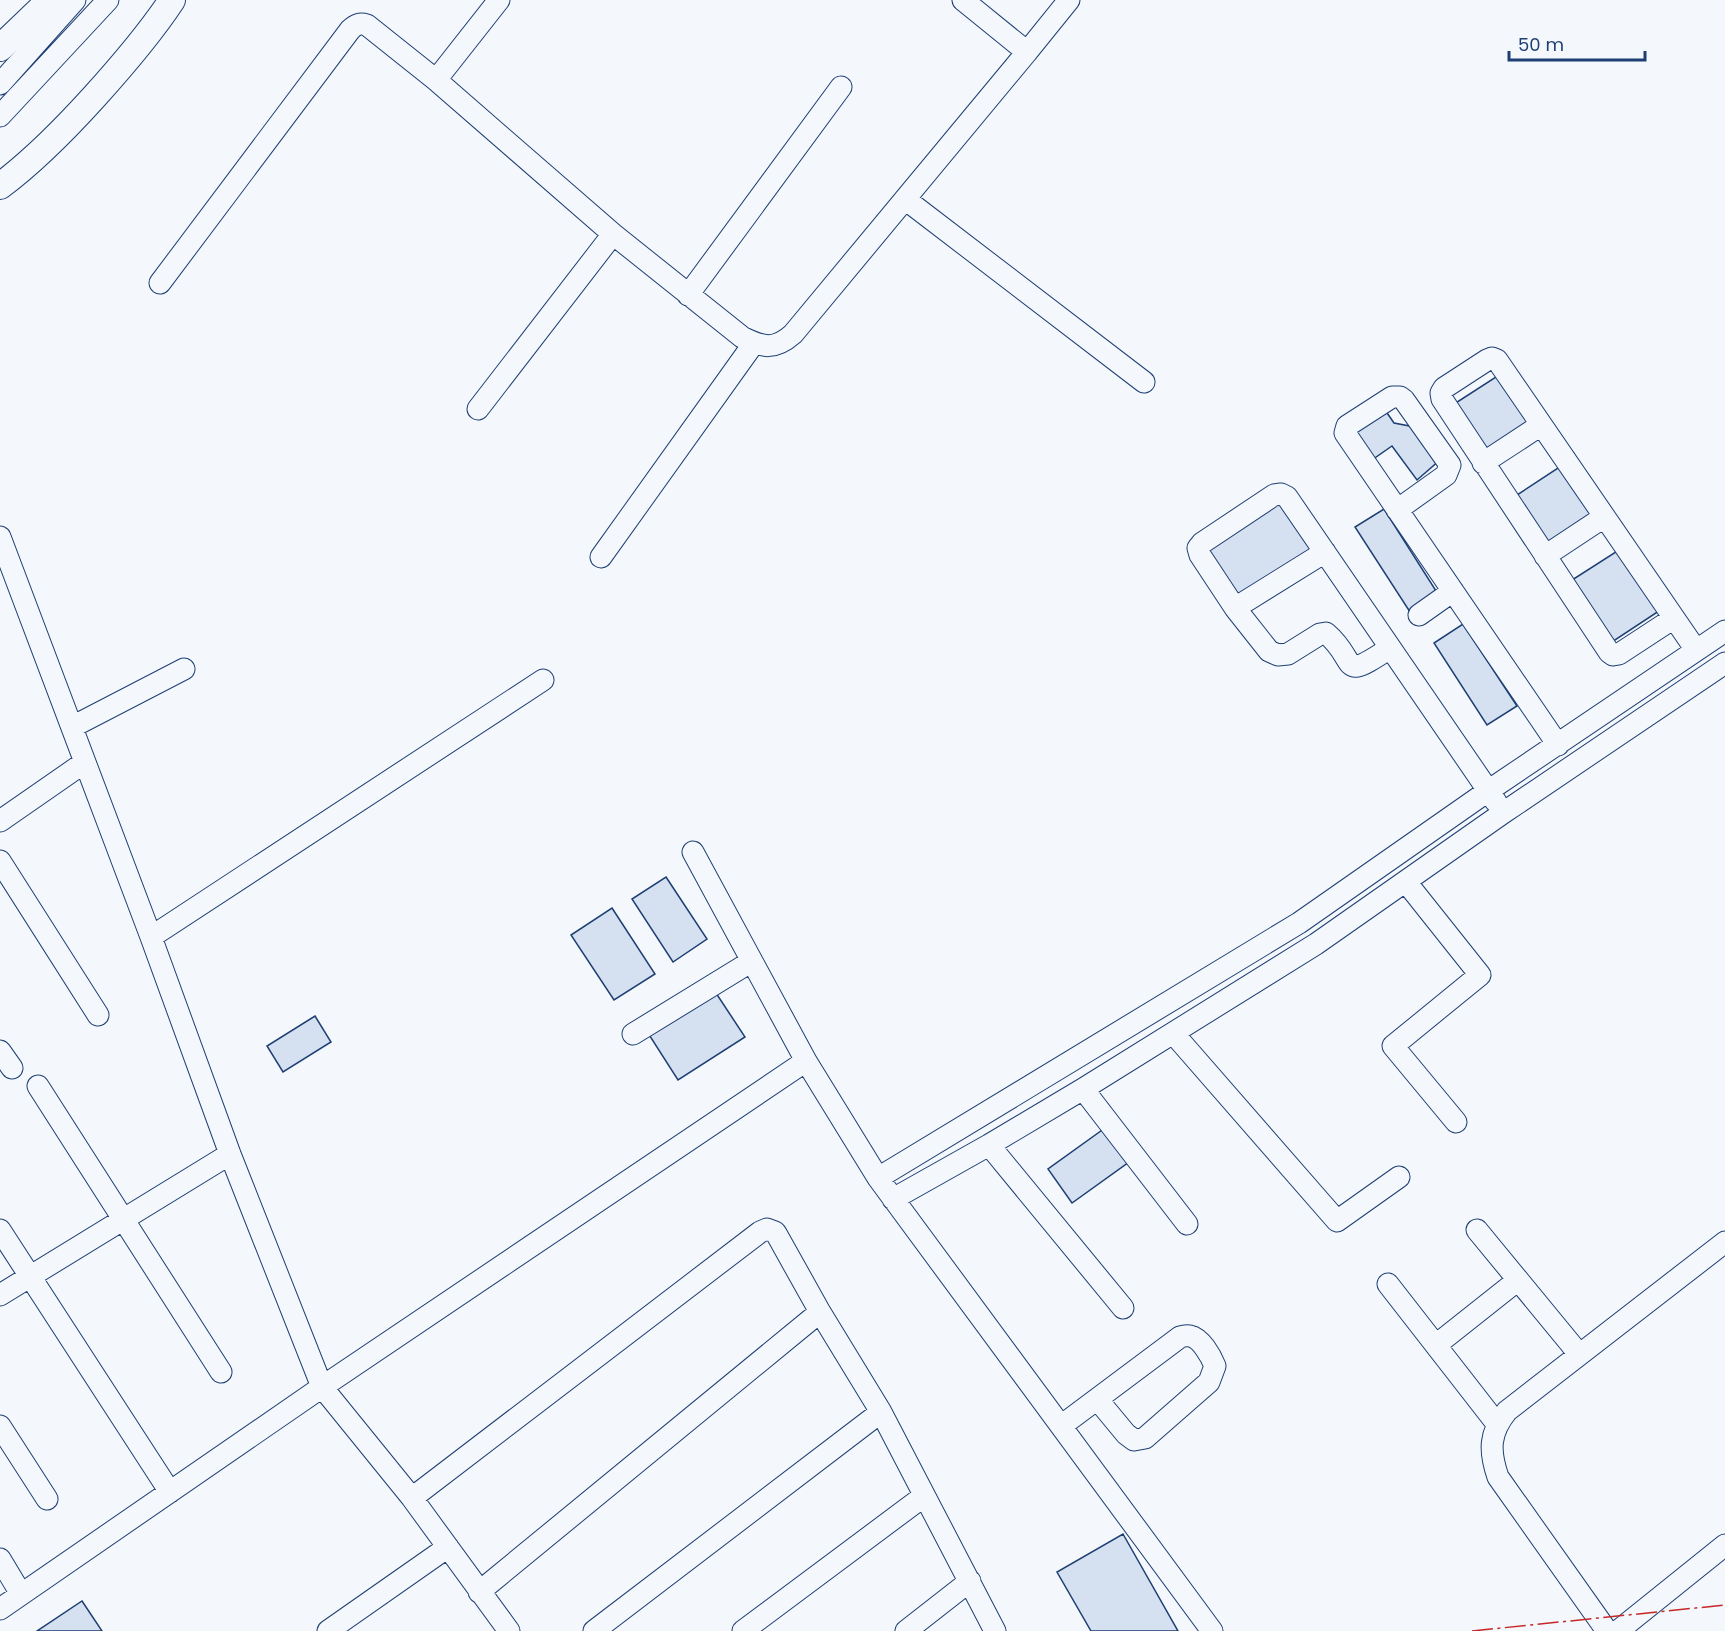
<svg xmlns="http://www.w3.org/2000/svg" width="1725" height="1631" font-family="Poppins,sans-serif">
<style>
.building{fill:#d5e0f0;stroke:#1d3f73;stroke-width:1.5}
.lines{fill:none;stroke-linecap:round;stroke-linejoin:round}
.minor-casing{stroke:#1d3f73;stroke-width:23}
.major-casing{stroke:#1d3f73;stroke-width:28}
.minor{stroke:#f4f7fb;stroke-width:21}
.major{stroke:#f4f7fb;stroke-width:26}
.power{stroke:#c62828;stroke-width:1.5;stroke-dasharray:21 4.5 3 4.5;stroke-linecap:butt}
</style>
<rect width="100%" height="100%" fill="#f4f7fb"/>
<path class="building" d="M 1499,375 L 1531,424 L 1483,455 L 1451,406 Z
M 1385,410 L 1394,423 L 1420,428 L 1441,459 L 1417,480 L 1392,446 L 1369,462 L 1349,434 Z
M 1561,466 L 1592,515 L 1546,545 L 1514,497 Z
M 1280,498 L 1313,549 L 1239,597 L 1206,546 Z
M 1384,509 L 1438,594 L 1410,612 L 1355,527 Z
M 1622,548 L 1662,609 L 1612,642 L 1572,580 Z
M 1463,624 L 1517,706 L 1487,725 L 1434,643 Z
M 666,877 L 707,939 L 673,962 L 632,899 Z
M 612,908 L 655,974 L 614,1000 L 571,935 Z
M 712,987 L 745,1037 L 678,1080 L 646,1030 Z
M 315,1016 L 331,1042 L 283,1072 L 267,1046 Z
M 1105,1128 L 1129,1162 L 1072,1203 L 1048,1169 Z
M 1123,1534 L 1178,1631 L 1091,1631 L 1057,1572 Z
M 82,1601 L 102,1631 L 37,1631 Z"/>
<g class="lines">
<defs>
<path id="minor" d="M 963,0 L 1027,52 L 1069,0
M 436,80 L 499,0
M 0,84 L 75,0
M 0,116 L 108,0
M 905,199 L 1144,382
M 160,283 L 350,30 C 356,24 360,23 367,25 L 436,80 L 613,234 L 742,337 C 763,348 775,350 793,334 L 1027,52
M 688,295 L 841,87
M 478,409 L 613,234
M 1483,463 L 1541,425
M 1397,510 L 1446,475 L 1450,465 L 1404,400 L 1400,397 L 1392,397 L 1347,426 L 1345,433 L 1558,745
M 0,537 L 151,937 L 230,1154 L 322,1387 L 412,1498 L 509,1631
M 1545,556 L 1604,517
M 601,557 L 754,343
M 1235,608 L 1325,552
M 1419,615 L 1453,591
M 1674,618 L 1619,654 L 1613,655 L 1609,652 L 1442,399 L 1441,393 L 1444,388 L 1487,360 L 1492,358 L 1497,360 L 1696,650
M 1390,648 C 1337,683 1360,662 1326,633 L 1320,634 L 1288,654 L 1278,655 L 1269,651 L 1235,608 L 1200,555 L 1198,548 L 1202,543 L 1274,495 L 1281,494 L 1287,497 L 1496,802
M 72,727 L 184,669
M 0,821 L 85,762
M 693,852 L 806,1061
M 0,861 L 98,1015
M 1406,882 L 1480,975 L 1393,1046 L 1456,1122
M 151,937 L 543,680
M 1173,1033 L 1337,1221 L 1399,1177
M 633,1034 L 752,961
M 0,1051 L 12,1068
M 38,1086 L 221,1372
M 1083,1089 L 1187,1224
M 989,1145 L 1123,1308
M 878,1178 L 1299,923 L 1488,791 L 1725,631
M 893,1199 L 989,1145 L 1083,1089 L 1316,944 L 1503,813 L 1725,663
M 0,1230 L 170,1492
M 1477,1230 L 1579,1354
M 1388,1284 L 1497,1424
M 0,1295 L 230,1154
M 1436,1345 L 1518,1280
M 0,1426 L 47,1499
M 1061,1426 L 1180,1337 C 1183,1336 1186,1335 1190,1336 C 1201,1338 1211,1356 1215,1366 L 1209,1382 L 1145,1438 L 1134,1440 L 1126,1434 L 1097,1399
M 412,1498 L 760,1232 L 767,1229 L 775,1232 L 777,1235 L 820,1312
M 0,1559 L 21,1594
M 479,1592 L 820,1312 L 881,1412 L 995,1631
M 0,1609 L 322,1387 L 806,1061 L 878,1178 L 1212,1631
M 328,1631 L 448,1547
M 594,1631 L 881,1412
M 743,1631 L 924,1496
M 906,1631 L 970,1581
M 1607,1631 L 1498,1477 C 1489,1451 1489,1433 1507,1411 L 1725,1242
M 1618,1631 L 1725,1545"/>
<path id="major" d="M 0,48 L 50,0
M 0,186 C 35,160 65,129 94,97 C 122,66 149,35 172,0"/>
</defs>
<use href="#minor" class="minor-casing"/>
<use href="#major" class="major-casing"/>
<use href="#minor" class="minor"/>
<use href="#major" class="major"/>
<path class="power" d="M 1472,1631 L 1725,1605"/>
</g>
<path d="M1509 51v9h136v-9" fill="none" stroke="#1d3f73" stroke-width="3"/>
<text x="1518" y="51" font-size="18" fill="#1d3f73" stroke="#f4f7fb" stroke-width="4.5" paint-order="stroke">50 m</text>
</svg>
